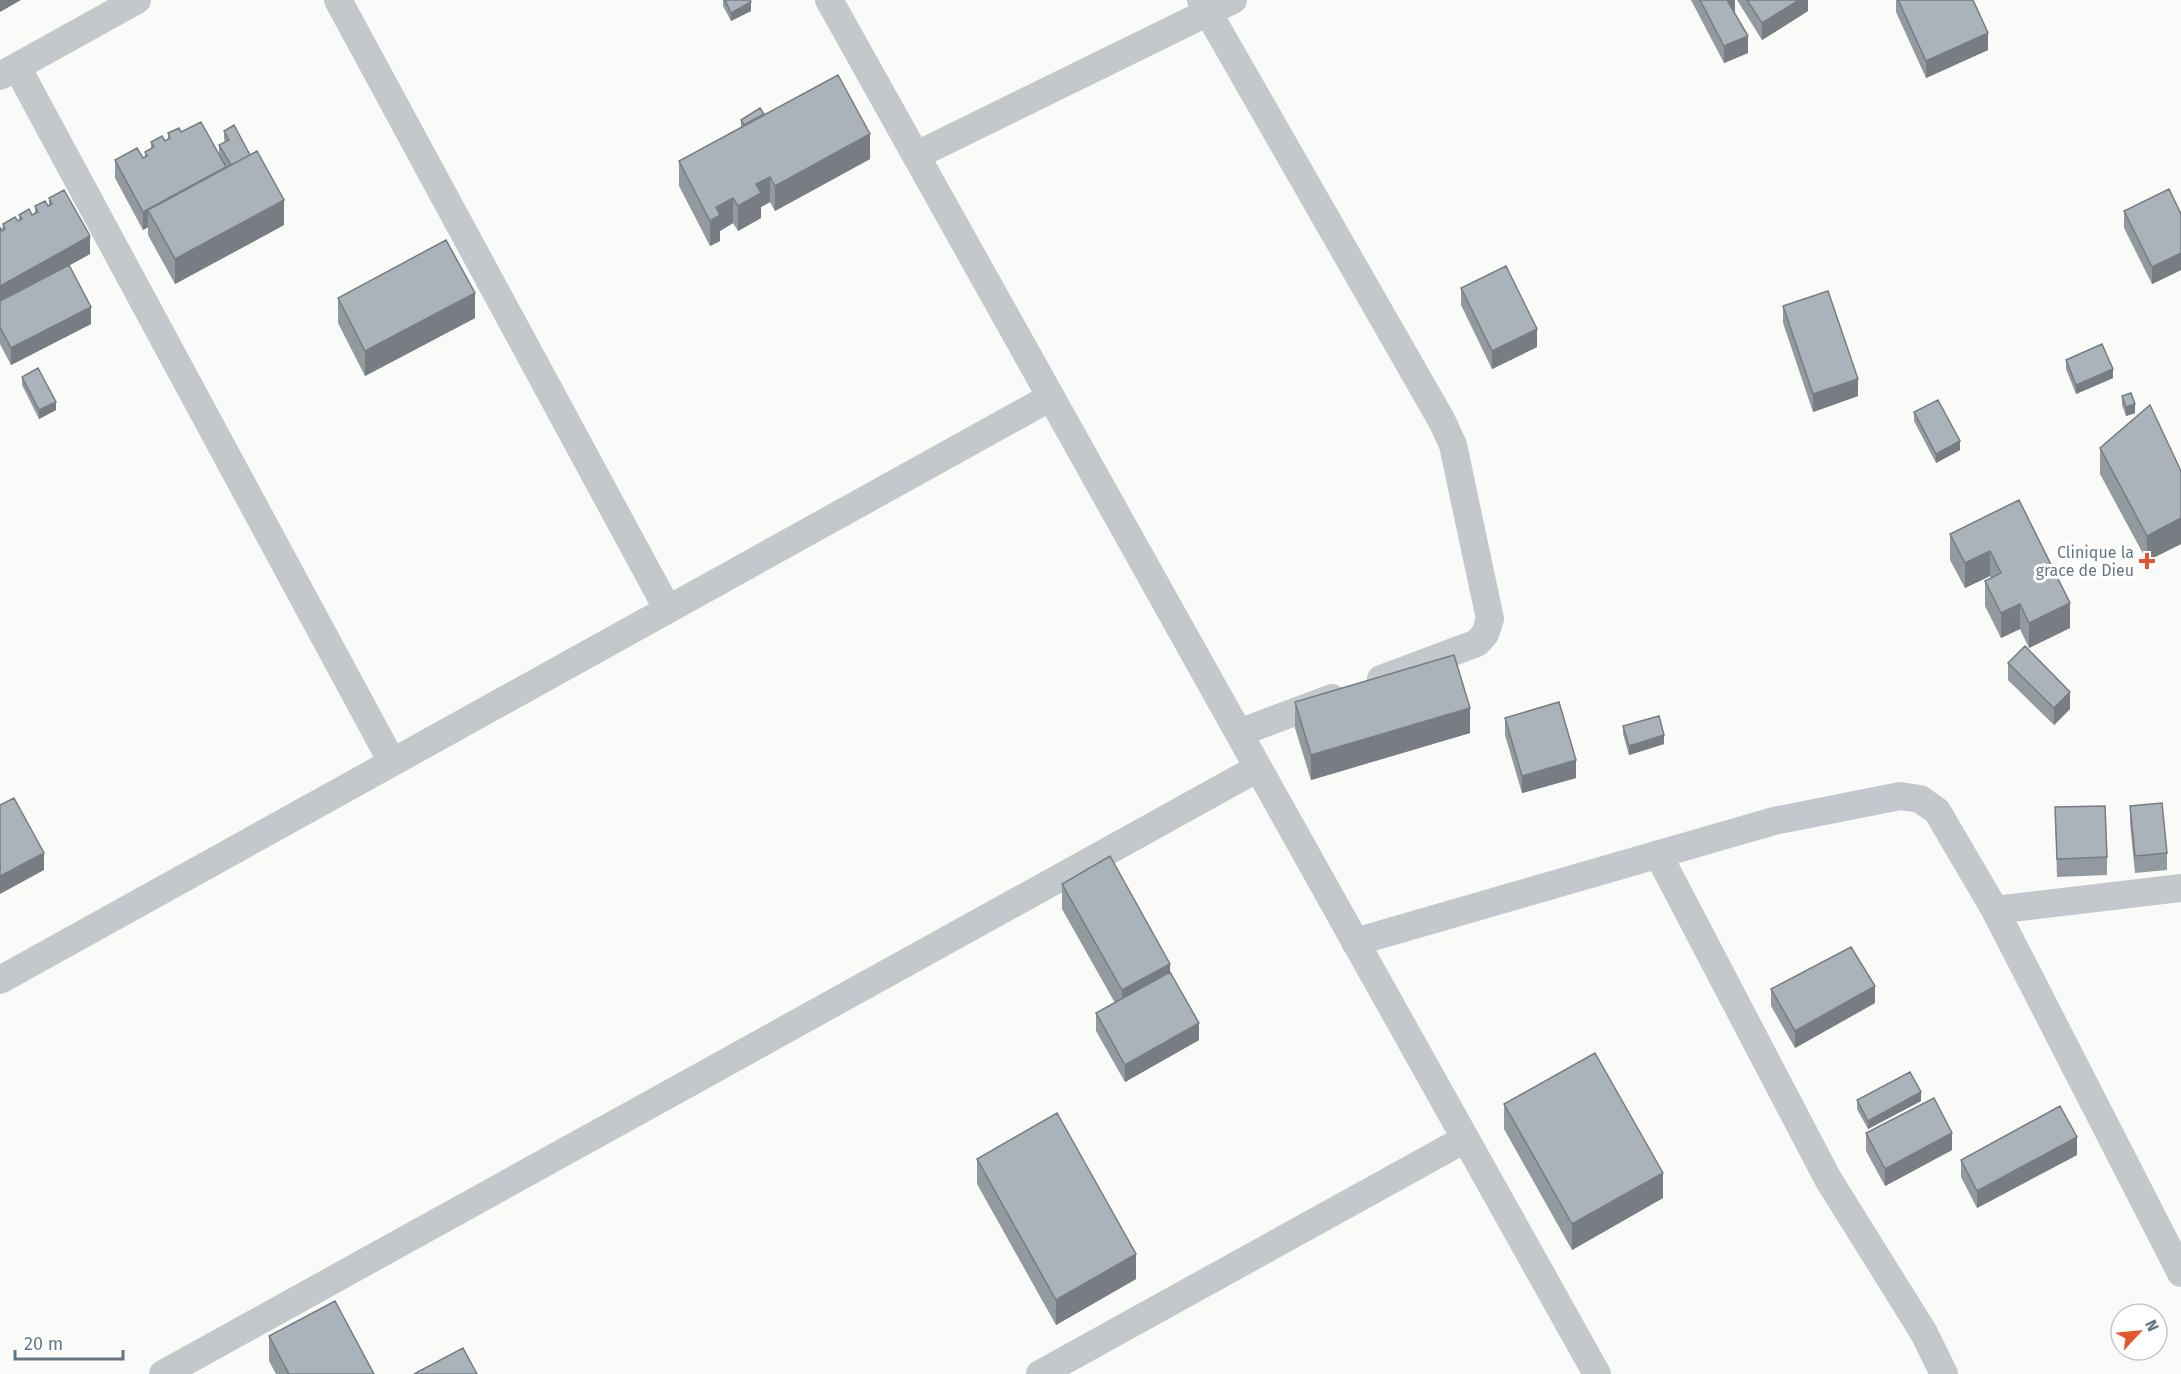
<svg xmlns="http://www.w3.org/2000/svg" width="2181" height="1374" font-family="'Fira Sans',sans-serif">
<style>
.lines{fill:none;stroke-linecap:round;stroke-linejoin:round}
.street{stroke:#c3c8cc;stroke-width:28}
.wall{fill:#929a9f}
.shaded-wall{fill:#777d82}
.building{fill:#aab3b9;stroke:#777d82;stroke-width:1.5}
.poi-dot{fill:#e4572e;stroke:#fff;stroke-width:2}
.labels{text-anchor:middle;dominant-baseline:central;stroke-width:6;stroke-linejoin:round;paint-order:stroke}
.poi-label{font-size:16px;fill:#657683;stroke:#fff;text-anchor:end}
</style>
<rect width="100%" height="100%" fill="#fafaf8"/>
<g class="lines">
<path class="street" d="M 338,0 L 667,608
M 829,0 L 1597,1374
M 1201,0 L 1442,421 L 1453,445 L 1490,619 L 1485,634 L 1477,643 L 1381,679
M 17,67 L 392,762
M 0,76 L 137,0
M 917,155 L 1233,0
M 1239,733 L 1332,698
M 1658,854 L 1828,1179 L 1924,1333 L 1944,1374
M 1995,910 L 2181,888
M 1355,942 L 1774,821 L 1900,796 L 1920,799 L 1937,811 L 1995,910 L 2181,1273
M 0,980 L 1051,397
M 163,1374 L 1258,768
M 1040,1374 L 1465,1139"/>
</g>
<path class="wall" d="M 723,0 L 750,0 L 751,11 L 731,21 L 723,6 Z
M 1691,0 L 1735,0 L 1734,13 L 1748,53 L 1724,63 Z
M 1737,0 L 1808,0 L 1808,11 L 1762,40 Z
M 1896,0 L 1973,0 L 1988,50 L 1926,78 L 1896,12 Z
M 764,114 L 870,159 L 775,211 L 770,202 L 761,207 L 761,218 L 738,231 L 733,223 L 720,231 L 720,241 L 710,246 L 679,186 L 679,161 L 741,127 L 741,120 Z
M 224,131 L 284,225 L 175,284 L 148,235 L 148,227 L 143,230 L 115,178 L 115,160 L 143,158 L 145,157 L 145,152 L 151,148 L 151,142 L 165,141 L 168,139 L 168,133 L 181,132 L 219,154 L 219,145 L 225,142 L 224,139 Z
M 49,198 L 90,254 L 69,265 L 91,324 L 11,365 L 0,344 L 0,227 L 2,231 L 3,224 L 19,220 L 19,215 L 32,215 L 35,213 L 35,206 L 49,205 Z
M 2124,211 L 2181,214 L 2181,270 L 2152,284 L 2124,228 Z
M 1461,288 L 1537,347 L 1492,369 L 1461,305 Z
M 338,298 L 475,318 L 365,376 L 338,323 Z
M 1783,306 L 1858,396 L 1813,412 L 1783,323 Z
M 2066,360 L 2113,378 L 2076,394 L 2066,369 Z
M 22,377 L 56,410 L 39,419 L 22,385 Z
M 2122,396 L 2135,413 L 2126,416 L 2122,405 Z
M 1914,412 L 1960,450 L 1936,463 L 1914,421 Z
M 2100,448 L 2181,471 L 2181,544 L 2147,561 L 2100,474 Z
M 2019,500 L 2070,628 L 2029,648 L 2020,629 L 2001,638 L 1985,606 L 1985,581 L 1991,578 L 1990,576 L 1965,588 L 1950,560 L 1950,534 Z
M 2008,663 L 2070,709 L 2054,725 L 2008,680 Z
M 1295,702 L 1470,733 L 1311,780 L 1295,728 Z
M 1505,718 L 1576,778 L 1522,793 L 1505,735 Z
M 1623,726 L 1664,744 L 1629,755 L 1623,734 Z
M 2130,806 L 2167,853 L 2167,870 L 2135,873 L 2130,823 Z
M 2055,807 L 2107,857 L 2107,875 L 2057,877 Z
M 1062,884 L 1170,972 L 1199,1040 L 1125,1082 L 1096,1031 L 1096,1013 L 1115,1003 L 1062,909 Z
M 1771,989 L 1875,1003 L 1795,1048 L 1771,1006 Z
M 1857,1100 L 1921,1101 L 1868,1129 L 1857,1109 Z
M 1504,1104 L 1663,1198 L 1572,1250 L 1504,1129 Z
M 1866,1133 L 1952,1150 L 1885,1186 L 1866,1151 Z
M 2077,1155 L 1977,1208 L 1961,1177 L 1961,1160 Z
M 977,1159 L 1136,1279 L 1056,1325 L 977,1184 Z
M 269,1336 L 374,1374 L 276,1374 L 269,1361 Z"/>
<path class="shaded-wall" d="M 0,0 L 21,0 L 0,12 Z
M 1727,0 L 1735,0 L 1735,13 Z
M 1799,0 L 1808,0 L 1808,11 L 1762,40 L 1762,23 Z
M 751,2 L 751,11 L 731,21 L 731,13 Z
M 1988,33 L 1988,50 L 1926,78 L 1926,61 Z
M 1748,36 L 1748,53 L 1724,63 L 1724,46 Z
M 870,134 L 870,159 L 775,211 L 775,186 Z
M 227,168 L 148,210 L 148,227 L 143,230 L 143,212 Z
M 770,177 L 770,202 L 761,207 L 761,218 L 738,231 L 738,206 L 756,184 Z
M 733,198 L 733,223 L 720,231 L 720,241 L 710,246 L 710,221 L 716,207 Z
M 284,200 L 284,225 L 175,284 L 175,259 Z
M 90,236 L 90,254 L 0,304 L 0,286 Z
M 2181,253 L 2181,270 L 2152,284 L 2152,267 Z
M 475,293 L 475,318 L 365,376 L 365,351 Z
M 91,307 L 91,324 L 11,365 L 11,348 Z
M 1537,329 L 1537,347 L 1492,369 L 1492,351 Z
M 2113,369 L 2113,378 L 2076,394 L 2076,385 Z
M 1858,379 L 1858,396 L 1813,412 L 1813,394 Z
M 56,402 L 56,410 L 39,419 L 39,410 Z
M 2135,404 L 2135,413 L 2126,416 L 2126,407 Z
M 1960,441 L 1960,450 L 1936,463 L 1936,454 Z
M 2181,518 L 2181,544 L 2147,561 L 2147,536 Z
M 1990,551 L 1990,576 L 1965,588 L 1965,563 Z
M 2070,603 L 2070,628 L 2029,648 L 2029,623 Z
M 2020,604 L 2020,629 L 2001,638 L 2001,613 Z
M 2070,692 L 2070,709 L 2054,725 L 2054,708 Z
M 1470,708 L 1470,733 L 1311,780 L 1311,755 Z
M 1664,735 L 1664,744 L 1629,755 L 1629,746 Z
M 1576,760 L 1576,778 L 1522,793 L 1522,776 Z
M 44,853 L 44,870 L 0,894 L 0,876 Z
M 1170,964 L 1170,989 L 1122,1016 L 1122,990 Z
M 1875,986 L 1875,1003 L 1795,1048 L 1795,1031 Z
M 1199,1023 L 1199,1040 L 1125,1082 L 1125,1065 Z
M 1921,1092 L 1921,1101 L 1868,1129 L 1868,1121 Z
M 1952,1133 L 1952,1150 L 1885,1186 L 1885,1169 Z
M 2077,1137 L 2077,1155 L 1977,1208 L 1977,1191 Z
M 1663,1173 L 1663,1198 L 1572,1250 L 1572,1224 Z
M 1136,1254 L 1136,1279 L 1056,1325 L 1056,1300 Z"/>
<path class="building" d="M 725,0 L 750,0 L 751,2 L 731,13 Z
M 1700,0 L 1727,0 L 1748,36 L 1724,46 Z
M 1747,0 L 1799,0 L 1762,23 Z
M 1898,0 L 1973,0 L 1988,33 L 1926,61 Z
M 838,75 L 870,134 L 775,186 L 770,177 L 756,184 L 761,193 L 738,206 L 733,198 L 716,207 L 720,215 L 710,221 L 679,161 Z
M 760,108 L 764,114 L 744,125 L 741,120 Z
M 201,122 L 226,167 L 143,212 L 115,160 L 137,148 L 143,158 L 147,156 L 145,152 L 154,147 L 151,142 L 162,136 L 165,141 L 170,138 L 168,133 L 179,128 L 181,132 Z
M 234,125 L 250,155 L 231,165 L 219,145 L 229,140 L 224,131 Z
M 257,151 L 284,200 L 175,259 L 148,210 Z
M 2169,189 L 2181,214 L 2181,253 L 2152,267 L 2124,211 Z
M 64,190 L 90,236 L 0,286 L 0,227 L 2,231 L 5,229 L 3,224 L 15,217 L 18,221 L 22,219 L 19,215 L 29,209 L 32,215 L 38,212 L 35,206 L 45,201 L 48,206 L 52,204 L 49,198 Z
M 446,240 L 475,293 L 365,351 L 338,298 Z
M 69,265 L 91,307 L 11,348 L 0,327 L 0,301 Z
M 1506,266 L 1537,329 L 1492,351 L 1461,288 Z
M 1828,291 L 1858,379 L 1813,394 L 1783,306 Z
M 2102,344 L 2113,369 L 2076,385 L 2066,360 Z
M 38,368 L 56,402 L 39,410 L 22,377 Z
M 2131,393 L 2135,404 L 2126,407 L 2122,396 Z
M 1938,400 L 1960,441 L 1936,454 L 1914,412 Z
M 2150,405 L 2181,471 L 2181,518 L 2147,536 L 2100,448 Z
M 2019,500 L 2070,603 L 2029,623 L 2020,604 L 2001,613 L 1985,581 L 2001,573 L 1990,551 L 1965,563 L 1950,534 Z
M 2025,646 L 2070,692 L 2054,708 L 2008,663 Z
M 1454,655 L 1470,708 L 1311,755 L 1295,702 Z
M 1559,702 L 1576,760 L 1522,776 L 1505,718 Z
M 1659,716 L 1664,735 L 1629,746 L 1623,726 Z
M 14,798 L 44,853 L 0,876 L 0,805 Z
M 2162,803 L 2167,853 L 2135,856 L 2130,806 Z
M 2105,806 L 2107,857 L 2057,859 L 2055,807 Z
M 1110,856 L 1170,964 L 1122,990 L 1062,884 Z
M 1851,947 L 1875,986 L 1795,1031 L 1771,989 Z
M 1170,972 L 1199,1023 L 1125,1065 L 1096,1013 Z
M 1595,1053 L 1663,1173 L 1572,1224 L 1504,1104 Z
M 1910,1072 L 1921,1092 L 1868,1121 L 1857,1100 Z
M 1934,1098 L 1952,1133 L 1885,1169 L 1866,1133 Z
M 2060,1106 L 2077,1137 L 1977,1191 L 1961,1160 Z
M 1057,1113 L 1136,1254 L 1056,1300 L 977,1159 Z
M 335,1301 L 374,1374 L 289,1374 L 269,1336 Z
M 463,1348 L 477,1374 L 414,1374 Z"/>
<path class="poi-dot" d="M2144 552h6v6h6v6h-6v6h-6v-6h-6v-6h6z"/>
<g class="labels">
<g class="poi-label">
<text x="2134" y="552">Clinique la<tspan x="2134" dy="18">grace de Dieu</tspan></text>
</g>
</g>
<g transform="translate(2139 1332) rotate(64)"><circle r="28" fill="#ffffff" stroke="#c1c8cd" stroke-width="1.5"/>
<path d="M0-4.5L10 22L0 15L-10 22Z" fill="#e4572e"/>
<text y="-9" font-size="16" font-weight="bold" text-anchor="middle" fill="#657683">N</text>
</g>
<path d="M15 1350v9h108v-9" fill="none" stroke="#657683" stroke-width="3"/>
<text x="24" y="1350" font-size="18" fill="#657683" stroke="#ffffff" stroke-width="4.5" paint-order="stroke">20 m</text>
</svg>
